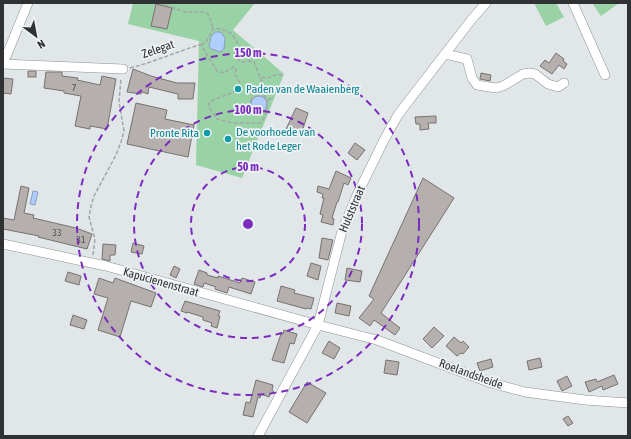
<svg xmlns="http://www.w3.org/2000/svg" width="631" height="439" font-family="'Asap Condensed',sans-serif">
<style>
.green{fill:#98d2a5}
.water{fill:#b1cdfb;stroke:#8a9ebf}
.building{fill:#b5b0ad;stroke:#777270}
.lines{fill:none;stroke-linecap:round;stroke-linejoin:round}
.minor-casing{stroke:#8d9194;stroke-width:10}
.path{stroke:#a2a6a8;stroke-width:1.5;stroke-dasharray:4 2;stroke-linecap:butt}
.minor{stroke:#fff;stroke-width:9}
.ring{fill:none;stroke:#7b2cbf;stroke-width:2;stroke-dasharray:7 5}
.culture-dot{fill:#0f9aa8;stroke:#eef3f6;stroke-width:1.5}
.labels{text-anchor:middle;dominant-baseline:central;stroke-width:3.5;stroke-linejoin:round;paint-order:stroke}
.number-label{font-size:10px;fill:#505151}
.street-label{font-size:12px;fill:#2f3132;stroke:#eef3f6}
.culture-label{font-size:12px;fill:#0d838f;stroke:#eef3f6;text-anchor:start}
.centre{fill:#7b2cbf;stroke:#eef3f6;stroke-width:2}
.ring-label{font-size:12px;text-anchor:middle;font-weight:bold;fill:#7b2cbf;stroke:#eef3f6;stroke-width:3.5;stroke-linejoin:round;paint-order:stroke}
</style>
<rect width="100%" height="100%" fill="#e1e6e9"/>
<path class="green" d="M 133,3 L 255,3 L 233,30 L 284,74 L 242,178 L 196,165 L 199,41 L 128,24 Z
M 534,3 L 556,3 L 564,17 L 546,26 Z
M 592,3 L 619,3 L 601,16 Z"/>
<path class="water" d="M 215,32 L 221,32 L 225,38 L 224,49 L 220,52 L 211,49 L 209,46 L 211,37 Z
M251 104a8 8 0 1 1 16 0a8 8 0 1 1-16 0Z
M 33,191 L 38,192 L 35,205 L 30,204 Z"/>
<path class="building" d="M 156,4 L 172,8 L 167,29 L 151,26 Z
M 556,53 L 564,59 L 563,61 L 567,64 L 564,69 L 559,65 L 552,74 L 540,66 L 545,60 L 549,63 Z
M 133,69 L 151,76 L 177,83 L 195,83 L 193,99 L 178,99 L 178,94 L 149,87 L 148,94 L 142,92 L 141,94 L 127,92 Z
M 28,71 L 36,71 L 36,77 L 28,77 Z
M 46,72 L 62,72 L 62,76 L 78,78 L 77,80 L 100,85 L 102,76 L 116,79 L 107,129 L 90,126 L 90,129 L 75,126 L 81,96 L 64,93 L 64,91 L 44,88 Z
M 481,73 L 491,75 L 490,81 L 480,79 Z
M 3,78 L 13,79 L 11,94 L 3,93 Z
M 136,103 L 167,110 L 165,119 L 194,125 L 188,157 L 127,144 Z
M 296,108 L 308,113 L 301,135 L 286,129 Z
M 436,116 L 436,123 L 428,123 L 429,129 L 420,130 L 420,124 L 416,124 L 415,117 Z
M 355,143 L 365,150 L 357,160 L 348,153 Z
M 336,171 L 351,178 L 348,185 L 344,183 L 338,202 L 337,202 L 332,218 L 334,219 L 333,225 L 321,222 L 323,215 L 320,214 L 324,198 L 322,198 L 323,194 L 317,192 L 318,186 L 329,189 Z
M 423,178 L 454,198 L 381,313 L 400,328 L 395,335 L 374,320 L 370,326 L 359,318 L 374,299 L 369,296 Z
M 21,186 L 29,188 L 24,213 L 34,215 L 33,218 L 76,228 L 92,234 L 87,249 L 38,237 L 39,236 L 3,229 L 3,218 L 14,220 Z
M 322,238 L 333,240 L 328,260 L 319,258 Z
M 133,243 L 144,246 L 142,254 L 131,252 Z
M 103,244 L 116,245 L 115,255 L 110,255 L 110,261 L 102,259 Z
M 311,263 L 321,266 L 318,280 L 307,276 Z
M 174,266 L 180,269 L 176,278 L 170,275 Z
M 347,268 L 362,271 L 360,282 L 345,280 Z
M 199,270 L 207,273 L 207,275 L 218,278 L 218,276 L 240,283 L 242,278 L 255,282 L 251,294 L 229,287 L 227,293 L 215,289 L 216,287 L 204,283 L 203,287 L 194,284 Z
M 68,272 L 81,276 L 79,285 L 65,281 Z
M 99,278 L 113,283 L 115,278 L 156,293 L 151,307 L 131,301 L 120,337 L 98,330 L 108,298 L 94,294 Z
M 281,286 L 295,290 L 294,293 L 314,298 L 311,309 L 307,308 L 306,309 L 277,301 Z
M 185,301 L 220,311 L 218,316 L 220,316 L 217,328 L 211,326 L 212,323 L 203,320 L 203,317 L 187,312 L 187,313 L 181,311 Z
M 337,303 L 351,306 L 349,316 L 335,313 Z
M 73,315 L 87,320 L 84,329 L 70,325 Z
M 434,327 L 444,336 L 432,348 L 423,339 Z
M 284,330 L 297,334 L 294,344 L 290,343 L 284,363 L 272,360 L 281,334 L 283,334 Z
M 454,337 L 461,343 L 463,341 L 469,347 L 463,354 L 461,353 L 457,356 L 446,346 Z
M 329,341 L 340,348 L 334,359 L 322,353 Z
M 540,358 L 542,367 L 529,370 L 527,361 Z
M 491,359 L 493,367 L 480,371 L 477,363 Z
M 386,360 L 399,362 L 397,375 L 384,373 Z
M 614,375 L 618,384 L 603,390 L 602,386 L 589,392 L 585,382 L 596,379 L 597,382 Z
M 567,376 L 572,386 L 562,391 L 557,381 Z
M 256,380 L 273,385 L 272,390 L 274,392 L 270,394 L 269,397 L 261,394 L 260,398 L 258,397 L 253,417 L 243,415 L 246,402 L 250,403 Z
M 307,382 L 326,393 L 307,423 L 289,412 Z
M 568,416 L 573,423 L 568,426 L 563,419 Z"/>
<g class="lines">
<defs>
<path id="minor" d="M 573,3 L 605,75
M 445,54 L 467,59 L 472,78 L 477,85 L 496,88 L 503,86 L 523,74 L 529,73 L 535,74 L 548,84 L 558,87 L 564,83
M 3,64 L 123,69
M 3,64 L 28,3
M 3,244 L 106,266 L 318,325 L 377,340 L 491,383 L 525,392 L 585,400 L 628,403
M 258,436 L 318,325 L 342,231 L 357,195 L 384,140 L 398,115 L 417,90 L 472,19 L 486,3"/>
</defs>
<use href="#minor" class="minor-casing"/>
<path class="path" d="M 160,3 L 185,12 L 204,12 L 208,14 L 210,18 L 213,29
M 201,45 L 206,42 L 213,29 C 222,27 234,33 237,42 C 240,50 232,57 242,62 L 251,61 L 254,62 L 260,77 L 267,78 L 278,74 L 283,76
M 130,68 C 154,62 176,52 199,45 L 201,45 L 217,71 C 224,75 227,70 234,67 L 236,69 L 235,75 C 252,94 218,94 209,103 L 209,107 L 217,119 L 233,123 L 260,123 C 266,118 268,107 267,100
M 261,78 C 264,88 259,89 267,100 L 272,98 L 274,98
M 263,95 L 261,94 L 252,98 L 249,105 L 253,112 L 259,113 L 265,112
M 93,255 L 95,239 L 89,217 L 91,206 L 94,196 L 116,155 L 121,142 L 124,131 L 119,102 L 121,78"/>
<use href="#minor" class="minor"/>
</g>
<g class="ring">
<circle cx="248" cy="224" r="57"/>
<circle cx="248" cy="224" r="114"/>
<circle cx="248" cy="224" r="171"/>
</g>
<g class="culture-dot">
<circle cx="238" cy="89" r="4"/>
<circle cx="207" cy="133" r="4"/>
<circle cx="228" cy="139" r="4"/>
</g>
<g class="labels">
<g class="number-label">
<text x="74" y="87">7</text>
<text x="57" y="232">33</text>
<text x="81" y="239">31</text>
</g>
<g class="street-label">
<text transform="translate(158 49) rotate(-19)">Zelegat</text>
<text transform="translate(352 209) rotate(-67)">Hulststraat</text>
<text transform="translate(161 282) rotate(16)">Kapucienenstraat</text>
<text transform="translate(471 374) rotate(20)">Roelandsheide</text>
</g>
<g class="culture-label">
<text x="246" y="89">Paden van de Waaienberg</text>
<text x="236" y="132">De voorhoede van<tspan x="236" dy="14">het Rode Leger</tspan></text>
<text x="199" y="133" text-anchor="end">Pronte Rita</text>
</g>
</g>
<circle cx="248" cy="224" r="6" class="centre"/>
<g class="ring-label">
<text x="248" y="57">150 m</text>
<text x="248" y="114">100 m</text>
<text x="248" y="171">50 m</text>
</g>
<rect width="631" height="439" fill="none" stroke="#2f3132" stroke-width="8"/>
<g transform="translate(36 36) rotate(148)" stroke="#eef3f6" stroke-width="3" paint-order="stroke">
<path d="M0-3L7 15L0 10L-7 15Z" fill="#2f3132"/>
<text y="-6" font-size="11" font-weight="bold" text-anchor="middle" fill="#2f3132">N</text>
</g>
</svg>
